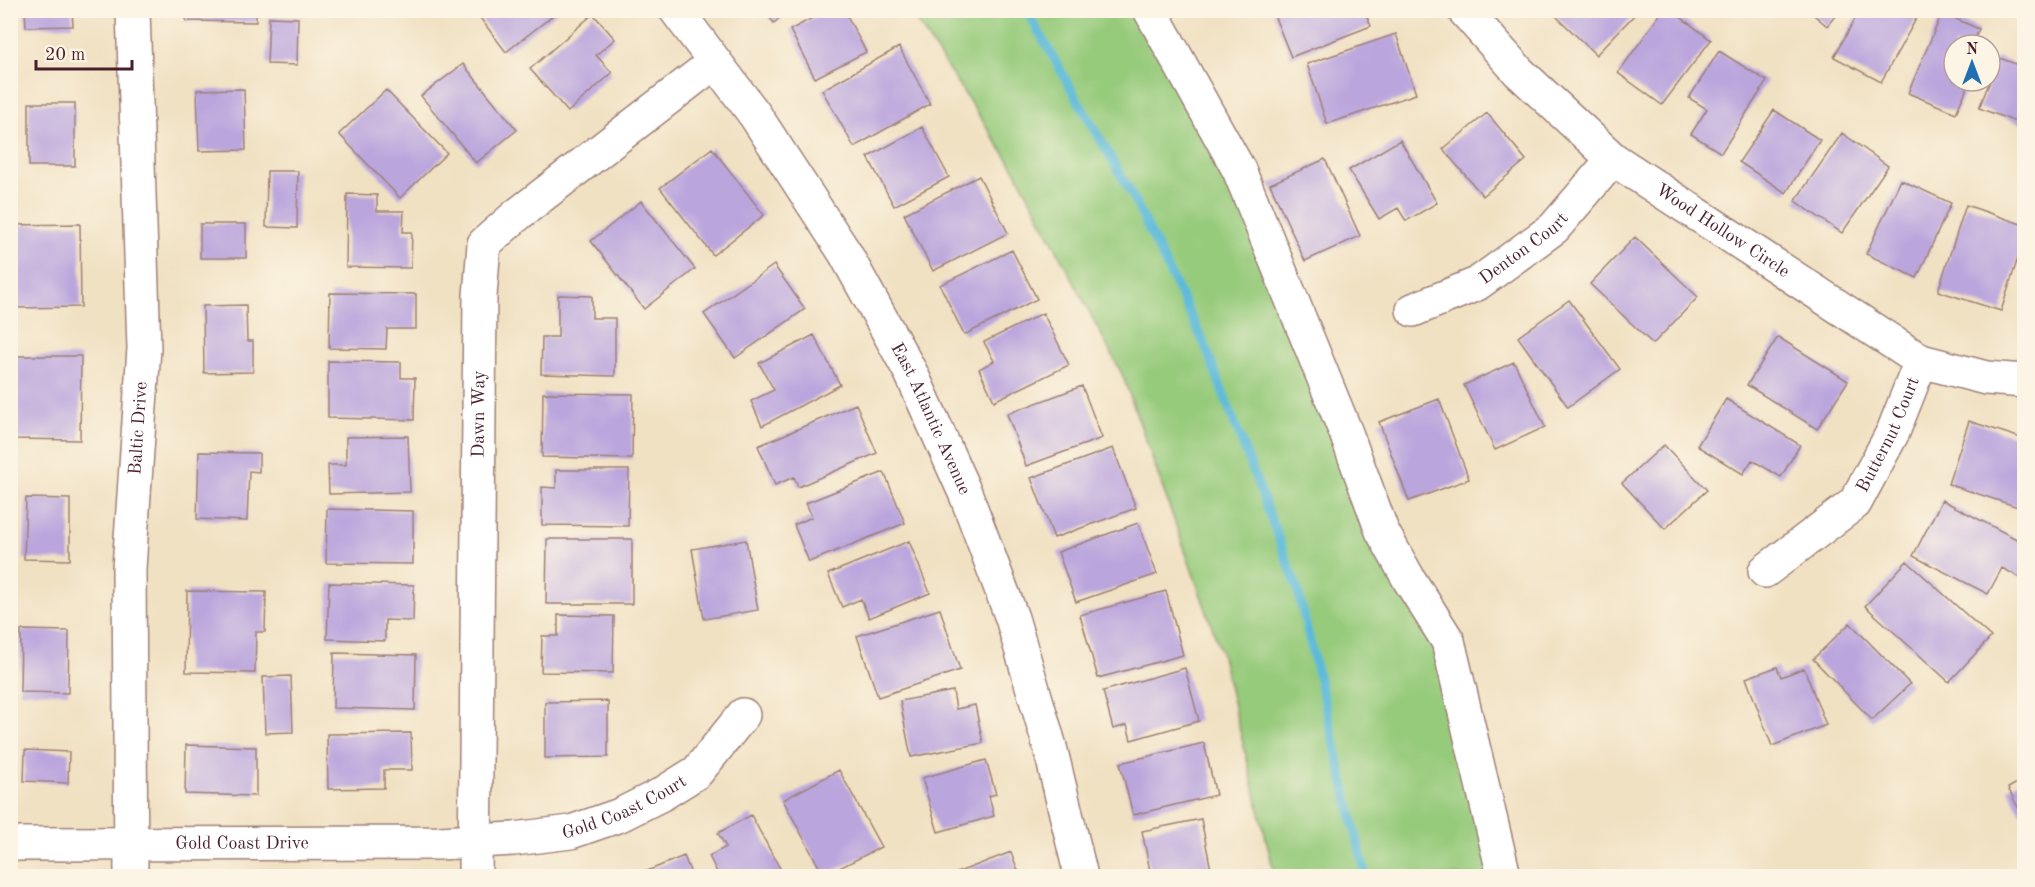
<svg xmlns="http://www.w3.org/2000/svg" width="2035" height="887" font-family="'Old Standard TT',serif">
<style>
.green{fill:#97cb7c;stroke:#707554;stroke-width:1.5}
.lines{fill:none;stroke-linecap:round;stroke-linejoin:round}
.stream{stroke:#5bbad9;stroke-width:9}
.building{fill:#baa5dd}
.minor-casing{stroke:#9e8077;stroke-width:36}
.minor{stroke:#fff;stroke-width:33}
.labels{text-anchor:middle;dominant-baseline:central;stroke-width:5;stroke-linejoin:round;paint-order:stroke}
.street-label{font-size:18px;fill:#4a1f2b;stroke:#fcf5e5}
</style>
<rect width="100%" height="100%" fill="#fcf5e5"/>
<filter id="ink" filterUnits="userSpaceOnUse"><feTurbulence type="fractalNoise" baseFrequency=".0167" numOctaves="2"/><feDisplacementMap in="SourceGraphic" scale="12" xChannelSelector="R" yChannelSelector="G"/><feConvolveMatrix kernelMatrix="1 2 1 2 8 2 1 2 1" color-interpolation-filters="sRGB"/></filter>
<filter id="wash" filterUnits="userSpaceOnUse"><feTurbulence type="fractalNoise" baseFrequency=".008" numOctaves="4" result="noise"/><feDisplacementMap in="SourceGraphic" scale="24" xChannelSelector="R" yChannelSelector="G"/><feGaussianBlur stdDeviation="1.35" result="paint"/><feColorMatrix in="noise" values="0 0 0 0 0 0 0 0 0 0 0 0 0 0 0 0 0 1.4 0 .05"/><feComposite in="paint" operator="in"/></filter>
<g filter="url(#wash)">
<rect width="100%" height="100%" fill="#f1e1c3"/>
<path class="green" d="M 910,11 L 1163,11 L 1254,172 L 1407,545 L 1517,876 L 1275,876 L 1221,652 L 1123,376 L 1015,170 Z"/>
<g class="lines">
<path class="stream" d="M 1026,10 L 1130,191 L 1205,345 L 1297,587 L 1366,876"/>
</g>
<g id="blocks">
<path class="building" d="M 25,10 L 72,10 L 73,26 L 26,27 Z
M 186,10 L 256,10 L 256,22 L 186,21 Z
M 474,10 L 560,10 L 506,52 Z
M 763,10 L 789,10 L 774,23 Z
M 827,10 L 844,10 L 866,52 L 815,78 L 790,30 Z
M 1272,10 L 1364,10 L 1371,26 L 1291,57 Z
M 1561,10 L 1639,10 L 1596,55 L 1556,16 Z
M 1663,10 L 1671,10 L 1711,40 L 1662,105 L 1618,73 Z
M 1808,10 L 1840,10 L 1827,26 Z
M 1860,10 L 1921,10 L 1881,82 L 1834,57 Z
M 1942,13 L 1979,29 L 1972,45 L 1954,45 L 1954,81 L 1970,81 L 1956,113 L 1908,93 Z
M 593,14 L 615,39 L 596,55 L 612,73 L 568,112 L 530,69 Z
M 269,17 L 298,18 L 297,65 L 267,64 Z
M 1396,34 L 1416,94 L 1327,124 L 1307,64 Z
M 899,47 L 930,104 L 854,147 L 822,90 Z
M 1719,51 L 1767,81 L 1721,153 L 1691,134 L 1707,109 L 1689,98 Z
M 1997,57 L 2024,67 L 2024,125 L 1979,108 L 1990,81 Z
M 463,64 L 517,130 L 476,163 L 421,96 Z
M 244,89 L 246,150 L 199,151 L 197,90 Z
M 386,90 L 447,153 L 400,198 L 339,134 Z
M 29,103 L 75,103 L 75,166 L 29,166 Z
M 1774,110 L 1820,140 L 1786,193 L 1739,162 Z
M 1487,113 L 1526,160 L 1483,196 L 1443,149 Z
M 922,127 L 949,177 L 894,206 L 868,157 Z
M 1842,133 L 1888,166 L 1842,233 L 1795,201 Z
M 1400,140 L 1437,203 L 1406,221 L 1398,208 L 1379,219 L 1349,170 Z
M 712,148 L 764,215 L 713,255 L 660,188 Z
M 1325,159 L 1360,236 L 1305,261 L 1270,184 Z
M 267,171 L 298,171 L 297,228 L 266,227 Z
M 979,176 L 1008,233 L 933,271 L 904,214 Z
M 1901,180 L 1951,203 L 1917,278 L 1866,254 Z
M 347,194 L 377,195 L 377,211 L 404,211 L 403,232 L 412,232 L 411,268 L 346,267 Z
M 641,201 L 695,269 L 644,309 L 591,241 Z
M 1966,205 L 2024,225 L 2024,239 L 2001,311 L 1938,291 Z
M 80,224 L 81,307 L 13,308 L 11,225 Z
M 200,224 L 246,224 L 246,258 L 200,258 Z
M 1635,237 L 1698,297 L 1653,344 L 1590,284 Z
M 1012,250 L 1037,299 L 964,335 L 940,285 Z
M 774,265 L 805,309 L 735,358 L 704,314 Z
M 330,293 L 416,294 L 416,329 L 387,329 L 386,349 L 329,348 Z
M 558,295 L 592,296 L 592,318 L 615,318 L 615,376 L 541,374 L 542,337 L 558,337 Z
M 1569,300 L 1620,369 L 1568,407 L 1518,337 Z
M 246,305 L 247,341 L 253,341 L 253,372 L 204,373 L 203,306 Z
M 1043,313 L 1069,365 L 994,401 L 979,369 L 994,361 L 984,342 Z
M 814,335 L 840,385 L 762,426 L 751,401 L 774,390 L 759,363 Z
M 1778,337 L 1848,381 L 1817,429 L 1747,385 Z
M 15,356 L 81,356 L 80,440 L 12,439 L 10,399 L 15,399 Z
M 328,361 L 401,362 L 401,378 L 415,378 L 414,420 L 328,418 Z
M 1514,362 L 1545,427 L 1495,450 L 1464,385 Z
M 1082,386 L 1102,438 L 1026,466 L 1007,414 Z
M 543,393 L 633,394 L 632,459 L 542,457 Z
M 1439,399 L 1469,479 L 1409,501 L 1379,422 Z
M 1726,399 L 1800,445 L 1781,477 L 1752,460 L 1743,474 L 1697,446 Z
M 856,404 L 877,453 L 798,487 L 794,477 L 775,485 L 758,446 Z
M 1969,421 L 2024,439 L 2024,509 L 1948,484 Z
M 408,436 L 410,492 L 329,494 L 328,465 L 346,465 L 346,437 Z
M 1664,445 L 1707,490 L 1665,529 L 1622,483 Z
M 1113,448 L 1136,508 L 1054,538 L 1031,478 Z
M 199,452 L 259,453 L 259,472 L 249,471 L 247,521 L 197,519 Z
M 556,470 L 629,470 L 628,526 L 542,525 L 542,487 L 556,488 Z
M 884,472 L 905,523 L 809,562 L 794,525 L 812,517 L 806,503 Z
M 26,498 L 70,499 L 70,560 L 24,559 Z
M 1942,500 L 2024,543 L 2024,567 L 2019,577 L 2002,568 L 1988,594 L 1913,556 Z
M 327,509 L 413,511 L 413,564 L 326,563 Z
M 1138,523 L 1157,574 L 1076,602 L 1058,552 Z
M 547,539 L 632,539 L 632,604 L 546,604 Z
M 746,540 L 758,610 L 704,619 L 692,549 Z
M 909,541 L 930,593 L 869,618 L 861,599 L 842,607 L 828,574 Z
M 1907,561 L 1991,637 L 1949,682 L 1865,606 Z
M 329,583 L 414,585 L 413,621 L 385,620 L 385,641 L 327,639 Z
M 187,591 L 266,592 L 265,632 L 256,632 L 255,673 L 186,672 Z
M 1166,591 L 1183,655 L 1098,678 L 1080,615 Z
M 940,609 L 960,670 L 878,697 L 857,636 Z
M 558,615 L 614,616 L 613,673 L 541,672 L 542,636 L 558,636 Z
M 1850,623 L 1910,684 L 1872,720 L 1813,659 Z
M 21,630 L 69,631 L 68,693 L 20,692 Z
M 334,653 L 416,655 L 415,710 L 333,708 Z
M 1777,667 L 1781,677 L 1804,668 L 1826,725 L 1772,746 L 1746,678 Z
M 1185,668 L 1199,721 L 1131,740 L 1127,725 L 1113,729 L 1103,691 Z
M 291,676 L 293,732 L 265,733 L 263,677 Z
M 953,691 L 956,709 L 975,705 L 983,743 L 911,757 L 900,701 Z
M 608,701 L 608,757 L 545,758 L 545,702 Z
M 411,733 L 412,770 L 384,770 L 384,788 L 328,789 L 327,734 Z
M 1204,743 L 1216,795 L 1133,815 L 1120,763 Z
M 186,745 L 256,747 L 256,796 L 185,794 Z
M 25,750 L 69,752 L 68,783 L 24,781 Z
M 986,760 L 996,794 L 989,796 L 994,816 L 938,832 L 922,778 Z
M 839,770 L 881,847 L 824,876 L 783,800 Z
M 2024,779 L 2024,819 L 2008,788 Z
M 751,815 L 784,876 L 719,876 L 709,856 L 726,847 L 718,833 Z
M 1201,819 L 1212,875 L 1203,876 L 1151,876 L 1142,831 Z
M 1011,852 L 1020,876 L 952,876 L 951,875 Z
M 684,856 L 692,876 L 635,876 Z"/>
</g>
</g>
<g filter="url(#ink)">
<use href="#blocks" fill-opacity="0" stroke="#9e8077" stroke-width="1.5"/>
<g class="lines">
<defs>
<g id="minor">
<path id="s1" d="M 676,10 L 755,115 L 845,253 L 911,373 L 966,495 L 1012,618 L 1050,747 L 1081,876"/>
<path d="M 1150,10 L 1239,170 L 1346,433 L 1382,531 L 1410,581 L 1448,641 L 1504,876"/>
<path id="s2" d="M 1464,10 L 1519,72 L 1613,159 L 1921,361 L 1986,378 L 2024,381"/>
<path id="s3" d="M 1413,310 L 1477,284 L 1554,228 L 1613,159"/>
<path id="s4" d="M 1765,571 L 1855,503 L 1893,432 L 1921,361"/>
<path id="s5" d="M 10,844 L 439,843 L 514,839 L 571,832 L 620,815 L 662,794 L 697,772 L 743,715"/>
<path id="s6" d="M 131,876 L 129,568 L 144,348 L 133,10"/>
<path id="s7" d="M 475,876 L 480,296 L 484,244 L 517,215 L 715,62"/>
</g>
</defs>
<use href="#minor" class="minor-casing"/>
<use href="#minor" class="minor"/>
</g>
</g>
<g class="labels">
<g class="street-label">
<text stroke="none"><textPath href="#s2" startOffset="342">Wood Hollow Circle</textPath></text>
<text stroke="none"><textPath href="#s3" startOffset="128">Denton Court</textPath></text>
<text stroke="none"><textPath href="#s7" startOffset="462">Dawn Way</textPath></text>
<text stroke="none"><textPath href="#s1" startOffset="483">East Atlantic Avenue</textPath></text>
<text stroke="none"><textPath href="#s6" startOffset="448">Baltic Drive</textPath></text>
<text stroke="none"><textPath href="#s4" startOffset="189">Butternut Court</textPath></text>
<text stroke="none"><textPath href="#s5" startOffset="620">Gold Coast Court</textPath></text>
<text stroke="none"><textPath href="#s5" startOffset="232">Gold Coast Drive</textPath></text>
</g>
</g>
<rect width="2035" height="887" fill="none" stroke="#fcf5e5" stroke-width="36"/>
<g transform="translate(1972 63)"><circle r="28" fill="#fcf5e5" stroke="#b59f9b" stroke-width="1.5"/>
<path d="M0-4.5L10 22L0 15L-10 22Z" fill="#1f6fb2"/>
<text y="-9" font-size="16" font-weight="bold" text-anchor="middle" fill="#4a1f2b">N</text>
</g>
<path d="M36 60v9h96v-9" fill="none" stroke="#4a1f2b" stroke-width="3"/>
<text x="45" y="60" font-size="18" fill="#4a1f2b" stroke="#fcf5e5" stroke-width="4.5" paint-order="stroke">20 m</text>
</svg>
